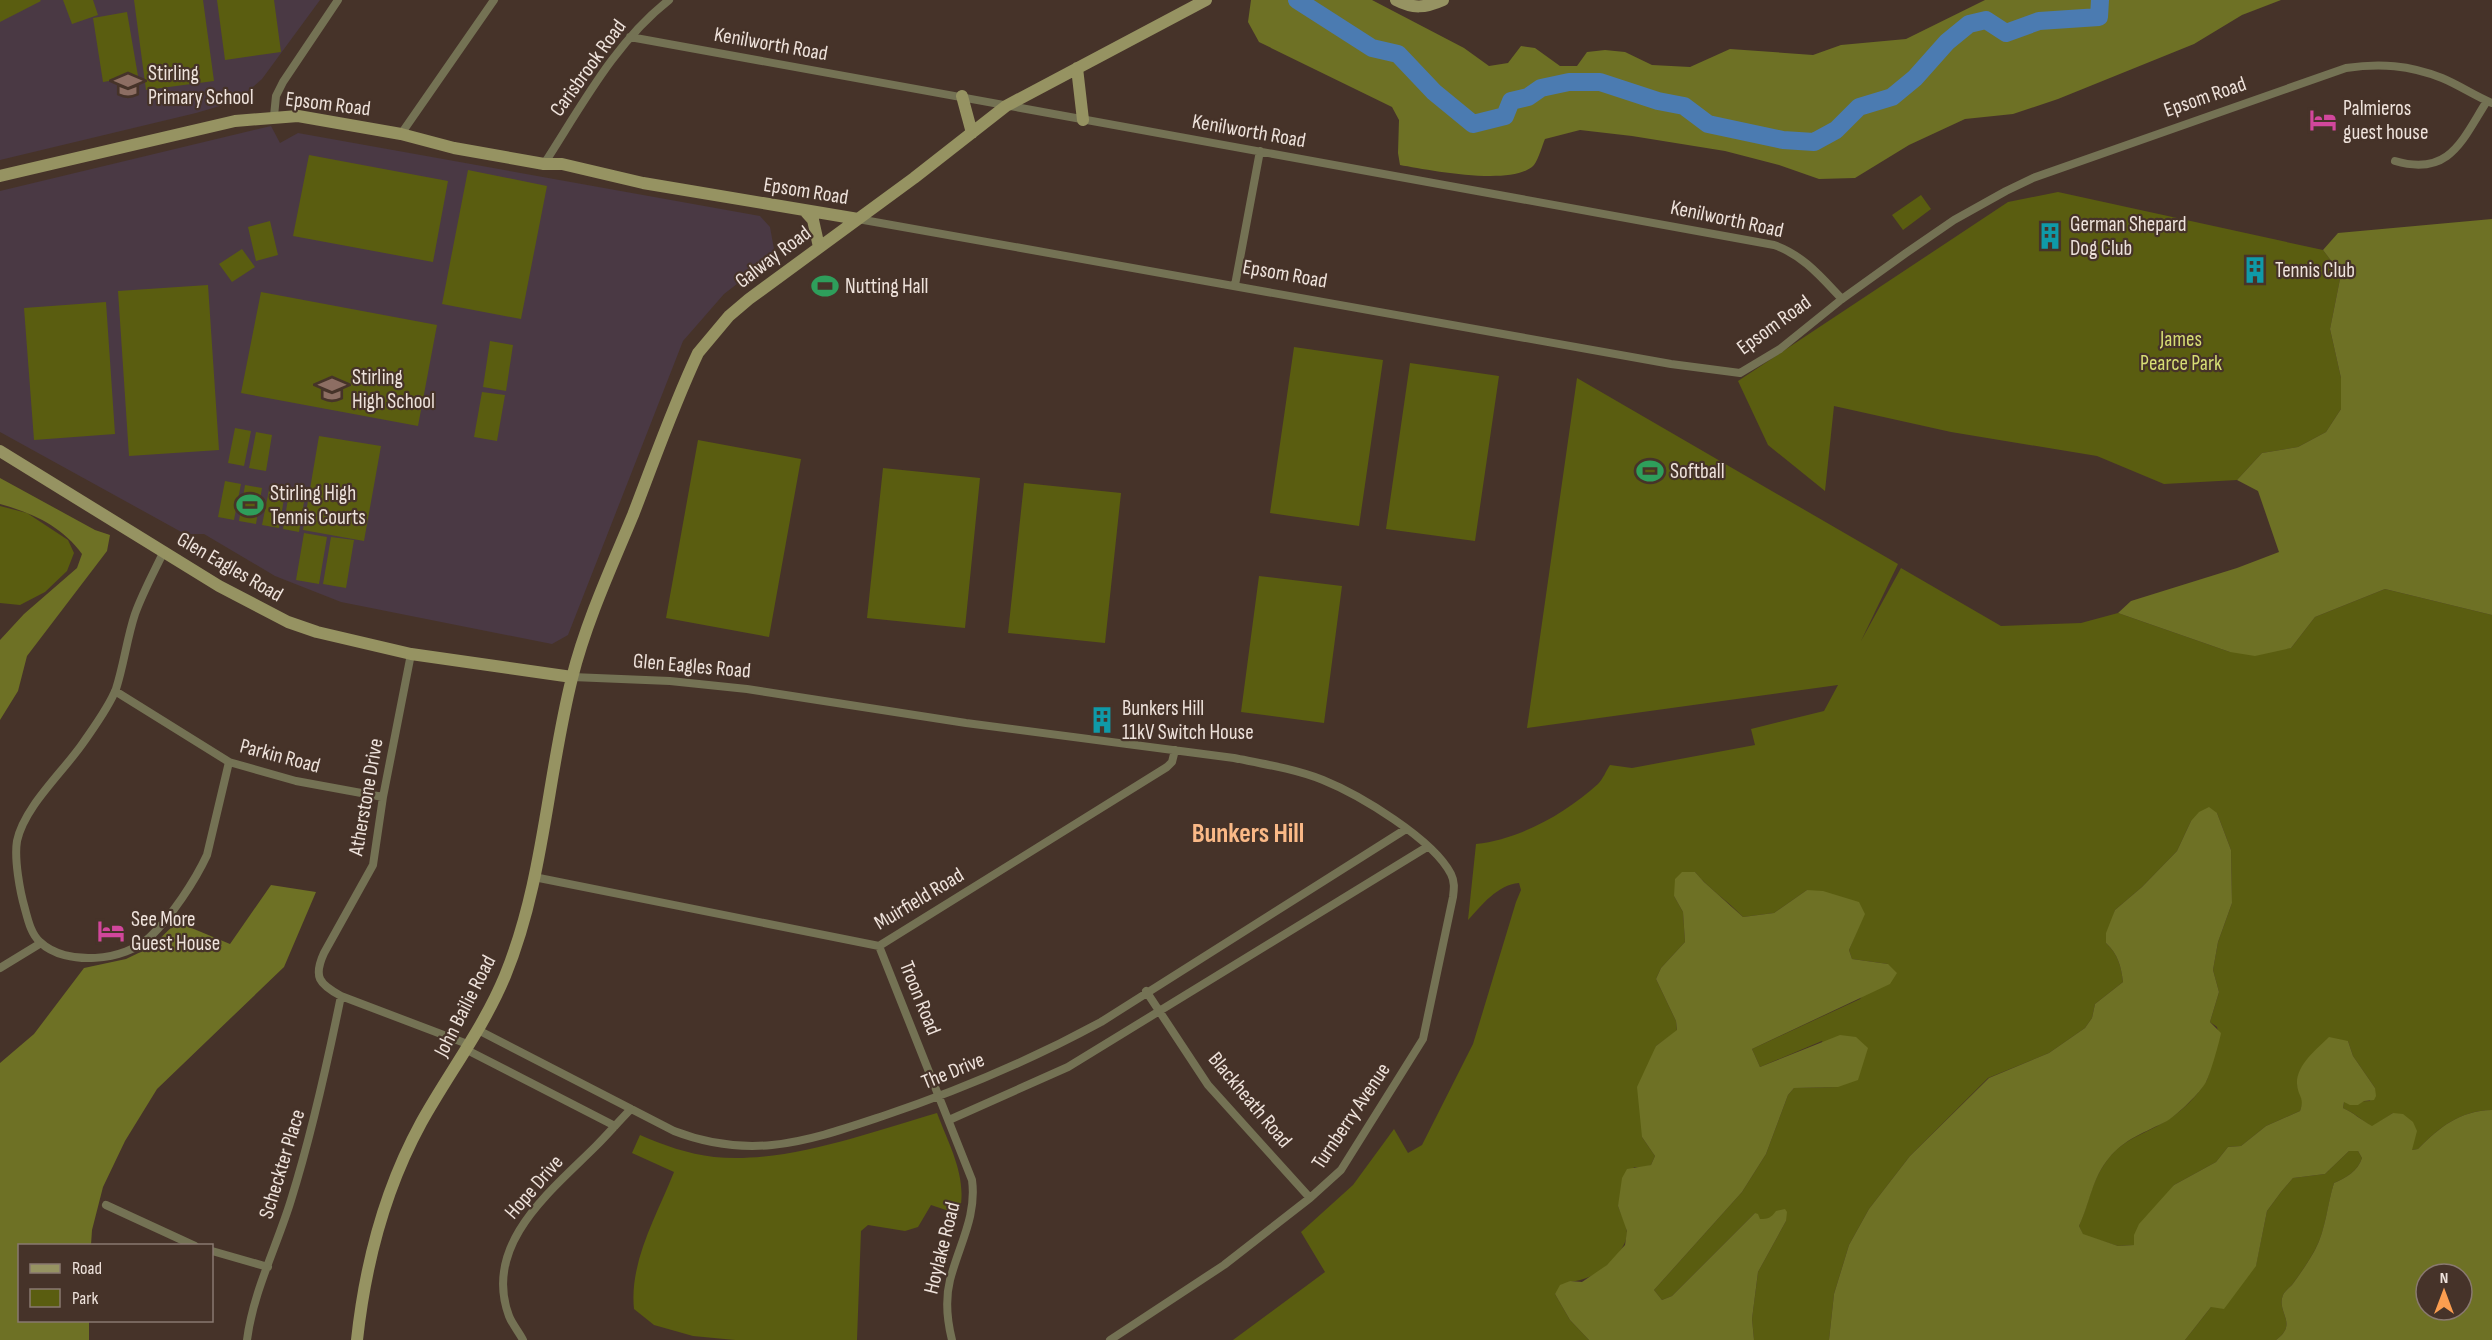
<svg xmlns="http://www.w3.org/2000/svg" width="2492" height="1340" font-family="'Sofia Sans Condensed',sans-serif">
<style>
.education{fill:#4a3944}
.green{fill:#5a5d10}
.forest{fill:#6e7125;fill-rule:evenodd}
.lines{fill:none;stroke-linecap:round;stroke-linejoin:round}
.river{stroke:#4b7bb1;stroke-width:18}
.street{stroke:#747254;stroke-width:8}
.secondary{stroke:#969362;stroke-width:12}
.labels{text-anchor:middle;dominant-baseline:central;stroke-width:4.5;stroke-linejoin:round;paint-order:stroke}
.street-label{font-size:21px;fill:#eee2db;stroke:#463329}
.poi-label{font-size:21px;fill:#eee2db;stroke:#463329;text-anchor:start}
.park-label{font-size:21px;fill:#d6dd74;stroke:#463329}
.district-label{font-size:27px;font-weight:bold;fill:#fab987;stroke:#463329}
</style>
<rect width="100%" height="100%" fill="#463329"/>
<path class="education" d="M 0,0 L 320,0 L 262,79 L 237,101 L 196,113 L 0,160 Z
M 271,126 L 280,143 L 298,133 L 760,216 L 770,227 L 774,249 L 768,260 L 724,294 L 683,341 L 568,635 L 552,644 L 341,602 L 275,576 L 204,534 L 185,534 L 0,432 L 0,191 Z"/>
<path class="green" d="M 0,0 L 40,0 L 41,1 L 0,22 Z
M 63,0 L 93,0 L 98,15 L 72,24 Z
M 134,0 L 203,0 L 214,81 L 146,90 Z
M 217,0 L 274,0 L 281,52 L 225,60 Z
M 127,12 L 138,76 L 103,82 L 93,18 Z
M 309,155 L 448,181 L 433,262 L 293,236 Z
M 468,170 L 547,186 L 521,319 L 442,304 Z
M 2058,192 L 2323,250 L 2341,274 L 2330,329 L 2341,378 L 2341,409 L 2326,432 L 2298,447 L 2262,453 L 2237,480 L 2164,484 L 2097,456 L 1951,432 L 1834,406 L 1825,491 L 1768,445 L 1738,381 L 2008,202 Z
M 1921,195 L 1931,209 L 1903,230 L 1892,215 Z
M 270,221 L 278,255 L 256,261 L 248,227 Z
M 242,249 L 255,267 L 232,282 L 219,264 Z
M 208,285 L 219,450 L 129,456 L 118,291 Z
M 261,292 L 437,325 L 418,426 L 241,393 Z
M 106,302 L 115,434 L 34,440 L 24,308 Z
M 490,341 L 513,345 L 506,391 L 483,387 Z
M 1294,347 L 1383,360 L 1359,526 L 1270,513 Z
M 1410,363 L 1499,376 L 1475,541 L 1386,529 Z
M 1577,378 L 1898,564 L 1861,641 L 1901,568 L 2001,626 L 2081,623 L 2118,613 L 2230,652 L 2291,648 L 2315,617 L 2385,589 L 2492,615 L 2492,1110 C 2459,1111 2440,1127 2418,1149 L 2412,1150 L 2393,1113 L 2372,1127 C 2362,1120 2354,1113 2343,1108 L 2344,1102 L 2370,1101 L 2375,1088 L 2353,1056 L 2348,1041 L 2297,1084 L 2303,1102 L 2300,1111 L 2266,1126 L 2241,1146 L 2228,1147 L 2216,1162 L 2174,1185 L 2134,1245 L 2118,1246 L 2083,1235 L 2079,1226 C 2090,1201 2091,1181 2108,1159 C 2125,1137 2149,1133 2169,1119 C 2182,1111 2197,1096 2205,1083 C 2209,1078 2210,1068 2212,1062 C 2216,1045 2221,1045 2217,1027 L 2210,1022 L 2219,992 L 2213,970 L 2218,942 L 2232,903 L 2231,850 L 2217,813 L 2191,821 L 2177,851 L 2142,887 L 2115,910 L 2106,943 C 2118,954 2121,966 2123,982 L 2095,1004 L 2092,1018 L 2085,1028 L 2049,1053 L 1988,1078 L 1910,1156 L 1869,1209 L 1849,1245 L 1834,1294 L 1829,1340 L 1754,1340 L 1752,1319 L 1758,1272 L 1786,1221 L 1771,1218 L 1760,1220 L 1755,1213 L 1672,1296 L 1662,1300 L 1654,1290 L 1742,1192 L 1766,1154 L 1788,1095 L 1794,1088 L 1838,1087 L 1822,1041 L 1760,1067 L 1752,1049 L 1860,999 L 1888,964 L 1852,959 L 1849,950 L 1864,914 L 1807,890 L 1774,913 L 1743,917 C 1728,901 1709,889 1695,872 L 1674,896 L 1683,912 L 1685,942 L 1661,968 L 1656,979 L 1676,1021 L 1677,1031 L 1656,1046 L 1642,1137 L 1655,1156 L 1651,1165 L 1643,1168 L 1634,1167 L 1618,1206 C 1621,1214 1627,1225 1627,1233 C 1626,1256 1591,1283 1570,1281 L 1555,1294 L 1570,1320 L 1589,1340 L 1233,1340 L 1325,1272 L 1301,1232 L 1353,1185 L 1394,1129 L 1408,1153 L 1422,1145 L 1473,1044 L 1516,902 L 1521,890 L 1519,883 C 1497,885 1482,905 1468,920 L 1476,844 C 1520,839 1565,814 1598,784 C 1603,779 1606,771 1610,765 L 1632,768 L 1755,745 L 1751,729 L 1824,711 L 1838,685 L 1527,728 Z
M 482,392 L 505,395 L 497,441 L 474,437 Z
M 235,428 L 251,431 L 244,466 L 228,463 Z
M 256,432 L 272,435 L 266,471 L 249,468 Z
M 319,436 L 381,446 L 364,541 L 303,530 Z
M 698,440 L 801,459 L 769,637 L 666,618 Z
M 883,468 L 980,478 L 965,628 L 867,618 Z
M 225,481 L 241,484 L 234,520 L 218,517 Z
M 1024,483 L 1121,493 L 1105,643 L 1008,633 Z
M 245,485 L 262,488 L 256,524 L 239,521 Z
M 269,490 L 285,493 L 279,528 L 262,525 Z
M 289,493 L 305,496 L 299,532 L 283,529 Z
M 0,506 L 27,513 L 68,540 L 74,553 L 67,571 L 45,592 L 20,605 L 0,603 Z
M 304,533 L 327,537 L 319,584 L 296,580 Z
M 331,537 L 354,540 L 346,588 L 323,584 Z
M 1259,576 L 1342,586 L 1324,723 L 1241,712 Z
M 937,1113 C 949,1145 967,1176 960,1210 L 952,1212 L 931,1205 L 918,1227 L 905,1231 L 868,1225 L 861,1231 L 857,1340 L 735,1340 L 693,1336 L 654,1325 L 634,1309 C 629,1262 657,1215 674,1172 L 632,1153 L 640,1135 C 663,1145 688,1154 714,1157 C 787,1164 867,1133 937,1113 Z
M 2349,1151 L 2358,1151 L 2362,1158 C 2358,1171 2346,1178 2334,1183 C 2327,1206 2326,1229 2315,1250 C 2309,1261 2300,1274 2292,1285 C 2289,1288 2285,1291 2283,1295 C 2276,1313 2299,1323 2276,1340 L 2185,1340 L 2211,1307 L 2220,1307 L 2256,1265 L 2267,1211 L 2281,1192 L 2293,1178 L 2325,1174 Z"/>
<path class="forest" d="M 1251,0 L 1372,0 L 1464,48 L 1489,66 L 1508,63 L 1521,46 L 1535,48 L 1560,66 L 1577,66 L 1587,52 L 1605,50 L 1625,52 L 1652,65 L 1690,67 L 1730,49 L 1813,55 L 1841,45 L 1906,39 L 1985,0 L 2281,0 L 2242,15 L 2194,44 L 2058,99 L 2013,114 L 1965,119 L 1909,145 L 1855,178 L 1819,179 L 1779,165 L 1725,151 L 1632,136 L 1580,130 L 1545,139 C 1542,146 1539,158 1534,165 C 1514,187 1428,170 1400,165 L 1398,153 L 1399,120 L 1392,107 L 1259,42 L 1248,22 Z
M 2492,219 L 2492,615 L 2385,589 L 2315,617 L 2291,648 L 2255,656 L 2230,652 L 2118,613 L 2131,601 L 2237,568 L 2279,552 L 2258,491 L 2237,480 L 2262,453 L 2298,447 L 2326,432 L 2341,409 L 2341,378 L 2330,329 L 2341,274 L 2323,250 L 2338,233 Z
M 0,478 L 95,530 L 110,535 L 107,551 L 27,656 L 18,691 L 0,720 L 0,640 L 24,614 L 77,568 L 82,554 C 62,526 32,513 0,504 Z
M 2209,807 L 2217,813 L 2231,850 L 2232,903 L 2218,942 L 2213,970 L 2219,992 L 2210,1022 L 2221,1033 C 2220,1040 2210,1075 2206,1082 C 2201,1092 2177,1115 2167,1121 C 2146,1132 2124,1139 2109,1158 C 2092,1178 2090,1203 2079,1226 L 2083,1234 L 2118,1246 L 2134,1245 L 2134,1235 L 2139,1224 L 2174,1185 L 2216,1162 L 2228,1147 L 2241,1146 L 2266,1126 L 2300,1111 C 2305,1097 2298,1097 2297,1084 C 2296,1065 2317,1049 2329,1037 L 2348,1041 L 2353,1056 L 2375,1088 L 2376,1096 L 2374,1100 L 2364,1101 L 2358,1105 L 2350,1105 L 2344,1102 L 2343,1108 C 2354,1113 2361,1120 2372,1126 L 2393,1113 L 2403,1114 L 2413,1122 L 2417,1131 L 2412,1150 L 2418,1149 C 2440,1127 2459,1111 2492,1110 L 2492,1340 L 2276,1340 C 2299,1323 2276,1313 2283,1295 C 2285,1291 2289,1288 2292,1285 C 2300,1274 2309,1261 2315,1250 C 2326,1229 2327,1205 2334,1183 C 2346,1178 2358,1171 2362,1158 L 2358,1151 L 2349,1151 L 2325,1174 L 2293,1178 L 2281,1192 L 2267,1211 L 2256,1266 L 2224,1309 L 2211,1307 L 2185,1340 L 1829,1340 L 1834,1294 L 1849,1245 L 1869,1209 L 1910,1156 L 1989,1078 L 2049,1053 L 2085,1028 L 2092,1018 L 2095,1004 L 2123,982 C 2121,966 2118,954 2106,943 L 2106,933 L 2115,910 L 2142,887 L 2177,851 L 2191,821 L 2199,812 ZM 2426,1274 L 2462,1274 L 2462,1310 L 2426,1310 Z
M 1682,872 L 1695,872 L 1704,882 L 1743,917 L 1774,913 L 1807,890 L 1823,891 L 1859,902 L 1865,914 L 1849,950 L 1852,959 L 1888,964 L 1897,973 L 1890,984 L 1752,1049 L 1760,1067 L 1840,1035 L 1856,1037 L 1868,1048 L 1858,1080 L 1838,1087 L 1794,1088 L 1788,1095 L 1766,1154 L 1742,1192 L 1654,1290 L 1662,1300 L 1672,1296 L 1755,1213 L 1758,1214 L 1760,1219 C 1768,1219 1771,1218 1776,1211 L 1785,1209 L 1787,1212 L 1786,1221 L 1758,1272 L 1752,1319 L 1754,1340 L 1589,1340 L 1570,1320 L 1555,1294 L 1560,1285 L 1570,1281 L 1582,1282 L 1607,1265 L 1625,1245 L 1627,1231 L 1618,1206 L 1622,1178 L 1627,1169 L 1651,1165 L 1655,1156 L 1642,1137 L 1637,1087 L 1656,1046 L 1677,1030 L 1676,1021 L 1656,979 L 1661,968 L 1685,942 L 1683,912 L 1674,896 L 1675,879 Z
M 271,885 L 316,892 L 284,967 L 157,1089 L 125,1141 L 103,1187 L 92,1230 L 91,1245 L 20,1246 L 20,1320 L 89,1321 L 89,1340 L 0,1340 L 0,1063 L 34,1034 L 84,968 L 126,959 L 151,947 L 177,922 L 230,944 Z"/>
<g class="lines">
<path class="river" d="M 1297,0 L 1372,48 L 1398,54 L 1434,92 L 1473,124 L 1505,116 L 1511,101 L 1528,97 L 1541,88 L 1569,82 L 1600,82 L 1658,101 L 1684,106 L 1708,124 L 1783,140 L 1814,142 L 1836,130 L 1859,107 L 1892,97 L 1915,78 L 1947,42 L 1969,24 L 1986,20 L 2006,33 L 2039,21 L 2099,17 L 2100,0"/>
<path class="street" d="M 630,37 L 1774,245 C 1803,255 1821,277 1842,299
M 274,116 L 276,96 L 283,82 L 338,0
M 401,134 L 494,0
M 2395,161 C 2450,177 2462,140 2487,101
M 544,164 C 581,107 615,42 669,0
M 858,219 L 1671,364 L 1740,373 L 1780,349 L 1842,299 L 1906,253 L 1954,220 L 2006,191 L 2033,178 L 2346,68 C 2380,63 2409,65 2442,78 C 2459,85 2475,96 2492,103
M 1235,285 L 1260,151
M 164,551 C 154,572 143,592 135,614 C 127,638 124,664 116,689 C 109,707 94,727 83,743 C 63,772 24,807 17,841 C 14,859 20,892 25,909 C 28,920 31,934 40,942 C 66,967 125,961 150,937 C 171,917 195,881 207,855 L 229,762
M 411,654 L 383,797 L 373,865 L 324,953 C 313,977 319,984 341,996 L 470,1045
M 572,677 L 670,681 L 747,689 L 966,723 L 1234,758 C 1264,764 1295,769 1323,780 C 1360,795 1433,839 1451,874 C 1455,882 1454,889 1453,897 L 1423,1039 L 1341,1170 L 1310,1198 L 1224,1265 L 1110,1340
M 115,691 L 229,762 L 296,781 L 383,797
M 534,877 L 879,946 L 1167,767 L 1172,762 L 1175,750
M 879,946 L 972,1180 C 977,1216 959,1245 950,1280 C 945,1300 947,1320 952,1340
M 0,968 L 41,943
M 1146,991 L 1208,1085 L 1310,1198
M 478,1030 L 674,1131 C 705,1143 739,1148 772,1145 C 810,1141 847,1128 883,1116 C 958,1091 1031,1060 1101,1022 L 1406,829
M 467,1050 L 615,1126
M 949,1120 L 1068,1067 L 1427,847
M 106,1205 L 195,1246
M 212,1251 L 268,1267
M 247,1340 C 253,1292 277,1246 291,1200 C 312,1133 327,1065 341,996
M 523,1340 C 519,1332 512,1324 509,1316 C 482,1244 552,1190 596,1146 C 608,1134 619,1121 631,1109"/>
<path class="secondary" d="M 1396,0 C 1413,9 1425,8 1443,0
M 1077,68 L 1083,120
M 962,96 L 972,133
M 0,176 L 235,121 L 298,116 L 401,134 L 454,148 L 544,164 L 562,164 L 643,183 L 858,219
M 805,211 L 813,220 L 819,247
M 0,451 L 219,586 L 288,622 L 317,632 L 411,654 L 572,677
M 357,1340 C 365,1266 385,1189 421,1123 C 448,1074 483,1029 505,976 C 544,881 547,777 572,678 C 586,622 611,568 633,515 C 654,461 673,406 698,353 L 729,316 L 749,299 L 914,178 L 1006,106 L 1206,0"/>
</g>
<defs>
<symbol id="school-bare" viewBox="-9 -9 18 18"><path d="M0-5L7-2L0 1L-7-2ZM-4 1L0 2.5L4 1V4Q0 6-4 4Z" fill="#8d6e63" stroke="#463329" stroke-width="2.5" paint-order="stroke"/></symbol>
<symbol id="hotel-bare" viewBox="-9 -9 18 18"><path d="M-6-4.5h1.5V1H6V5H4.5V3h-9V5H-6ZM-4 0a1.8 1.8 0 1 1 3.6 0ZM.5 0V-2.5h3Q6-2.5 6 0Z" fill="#d1479c" stroke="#463329" stroke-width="2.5" paint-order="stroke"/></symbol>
<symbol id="building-bare" viewBox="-9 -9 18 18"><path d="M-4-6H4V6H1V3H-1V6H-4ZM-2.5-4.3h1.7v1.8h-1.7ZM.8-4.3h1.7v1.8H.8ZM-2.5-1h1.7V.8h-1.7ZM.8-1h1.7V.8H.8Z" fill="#0f9aa8" stroke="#463329" stroke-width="2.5" paint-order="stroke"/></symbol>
<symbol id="stadium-bare" viewBox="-9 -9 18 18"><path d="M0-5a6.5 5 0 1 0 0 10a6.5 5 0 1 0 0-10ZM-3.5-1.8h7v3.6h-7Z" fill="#2e9e5b" stroke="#463329" stroke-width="2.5" paint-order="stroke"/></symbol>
</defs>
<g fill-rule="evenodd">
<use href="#school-bare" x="109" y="66" width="38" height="38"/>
<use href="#hotel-bare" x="2304" y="101" width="38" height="38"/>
<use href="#building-bare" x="2031" y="217" width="38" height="38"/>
<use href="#building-bare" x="2236" y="251" width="38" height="38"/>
<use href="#stadium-bare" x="806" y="267" width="38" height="38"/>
<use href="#school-bare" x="313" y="370" width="38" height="38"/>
<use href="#stadium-bare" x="1631" y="452" width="38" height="38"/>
<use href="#stadium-bare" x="231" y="486" width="38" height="38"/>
<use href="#building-bare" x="1083" y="701" width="38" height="38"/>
<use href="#hotel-bare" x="92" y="912" width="38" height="38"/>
</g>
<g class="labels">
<g class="street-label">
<text transform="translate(771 44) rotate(10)">Kenilworth Road</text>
<text transform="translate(588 68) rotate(-54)">Carisbrook Road</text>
<text transform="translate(2205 97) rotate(-19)">Epsom Road</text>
<text transform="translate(328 104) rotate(7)">Epsom Road</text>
<text transform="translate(1249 131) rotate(10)">Kenilworth Road</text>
<text transform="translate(806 191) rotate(9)">Epsom Road</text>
<text transform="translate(1727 219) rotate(12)">Kenilworth Road</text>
<text transform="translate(773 257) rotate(-37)">Galway Road</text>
<text transform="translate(1285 274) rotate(10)">Epsom Road</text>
<text transform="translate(1774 325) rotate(-36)">Epsom Road</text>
<text transform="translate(230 567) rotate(30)">Glen Eagles Road</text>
<text transform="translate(692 666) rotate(5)">Glen Eagles Road</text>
<text transform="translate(280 756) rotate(15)">Parkin Road</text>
<text transform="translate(366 797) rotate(-80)">Atherstone Drive</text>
<text transform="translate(919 899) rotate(-31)">Muirfield Road</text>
<text transform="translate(920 998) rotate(68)">Troon Road</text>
<text transform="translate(465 1006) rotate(-63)">John Bailie Road</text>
<text transform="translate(953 1071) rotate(-22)">The Drive</text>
<text transform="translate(1250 1100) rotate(50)">Blackheath Road</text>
<text transform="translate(1351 1116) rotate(-56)">Turnberry Avenue</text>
<text transform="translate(282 1164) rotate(-73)">Scheckter Place</text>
<text transform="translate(534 1187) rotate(-49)">Hope Drive</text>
<text transform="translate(942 1248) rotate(-76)">Hoylake Road</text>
</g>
<g class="poi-label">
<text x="148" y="73">Stirling<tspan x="148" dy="24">Primary School</tspan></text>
<text x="2343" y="108">Palmieros<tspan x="2343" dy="24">guest house</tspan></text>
<text x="2070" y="224">German Shepard<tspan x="2070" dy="24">Dog Club</tspan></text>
<text x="2275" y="270">Tennis Club</text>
<text x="845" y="286">Nutting Hall</text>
<text x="352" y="377">Stirling<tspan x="352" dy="24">High School</tspan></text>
<text x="1670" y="471">Softball</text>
<text x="270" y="493">Stirling High<tspan x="270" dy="24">Tennis Courts</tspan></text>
<text x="1122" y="708">Bunkers Hill<tspan x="1122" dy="24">11kV Switch House</tspan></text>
<text x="131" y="919">See More<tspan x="131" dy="24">Guest House</tspan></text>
</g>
<g class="park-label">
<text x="2181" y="339">James<tspan x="2181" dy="24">Pearce Park</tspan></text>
</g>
<g class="district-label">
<text x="1248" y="834">Bunkers Hill</text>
</g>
</g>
<rect x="18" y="1244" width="195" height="78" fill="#463329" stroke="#897970" stroke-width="1.5"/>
<rect x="30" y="1264" width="30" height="9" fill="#969362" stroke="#897970" stroke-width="1.5"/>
<text x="72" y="1274" font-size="18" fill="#eee2db">Road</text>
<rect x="30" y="1289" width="30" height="18" fill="#5a5d10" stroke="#897970" stroke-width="1.5"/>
<text x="72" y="1304" font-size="18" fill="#eee2db">Park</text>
<g transform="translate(2444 1292)"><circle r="28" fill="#463329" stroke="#897970" stroke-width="1.5"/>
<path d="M0-4.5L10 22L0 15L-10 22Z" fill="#fb9e50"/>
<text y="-9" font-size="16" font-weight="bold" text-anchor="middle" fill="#eee2db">N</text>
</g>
</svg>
